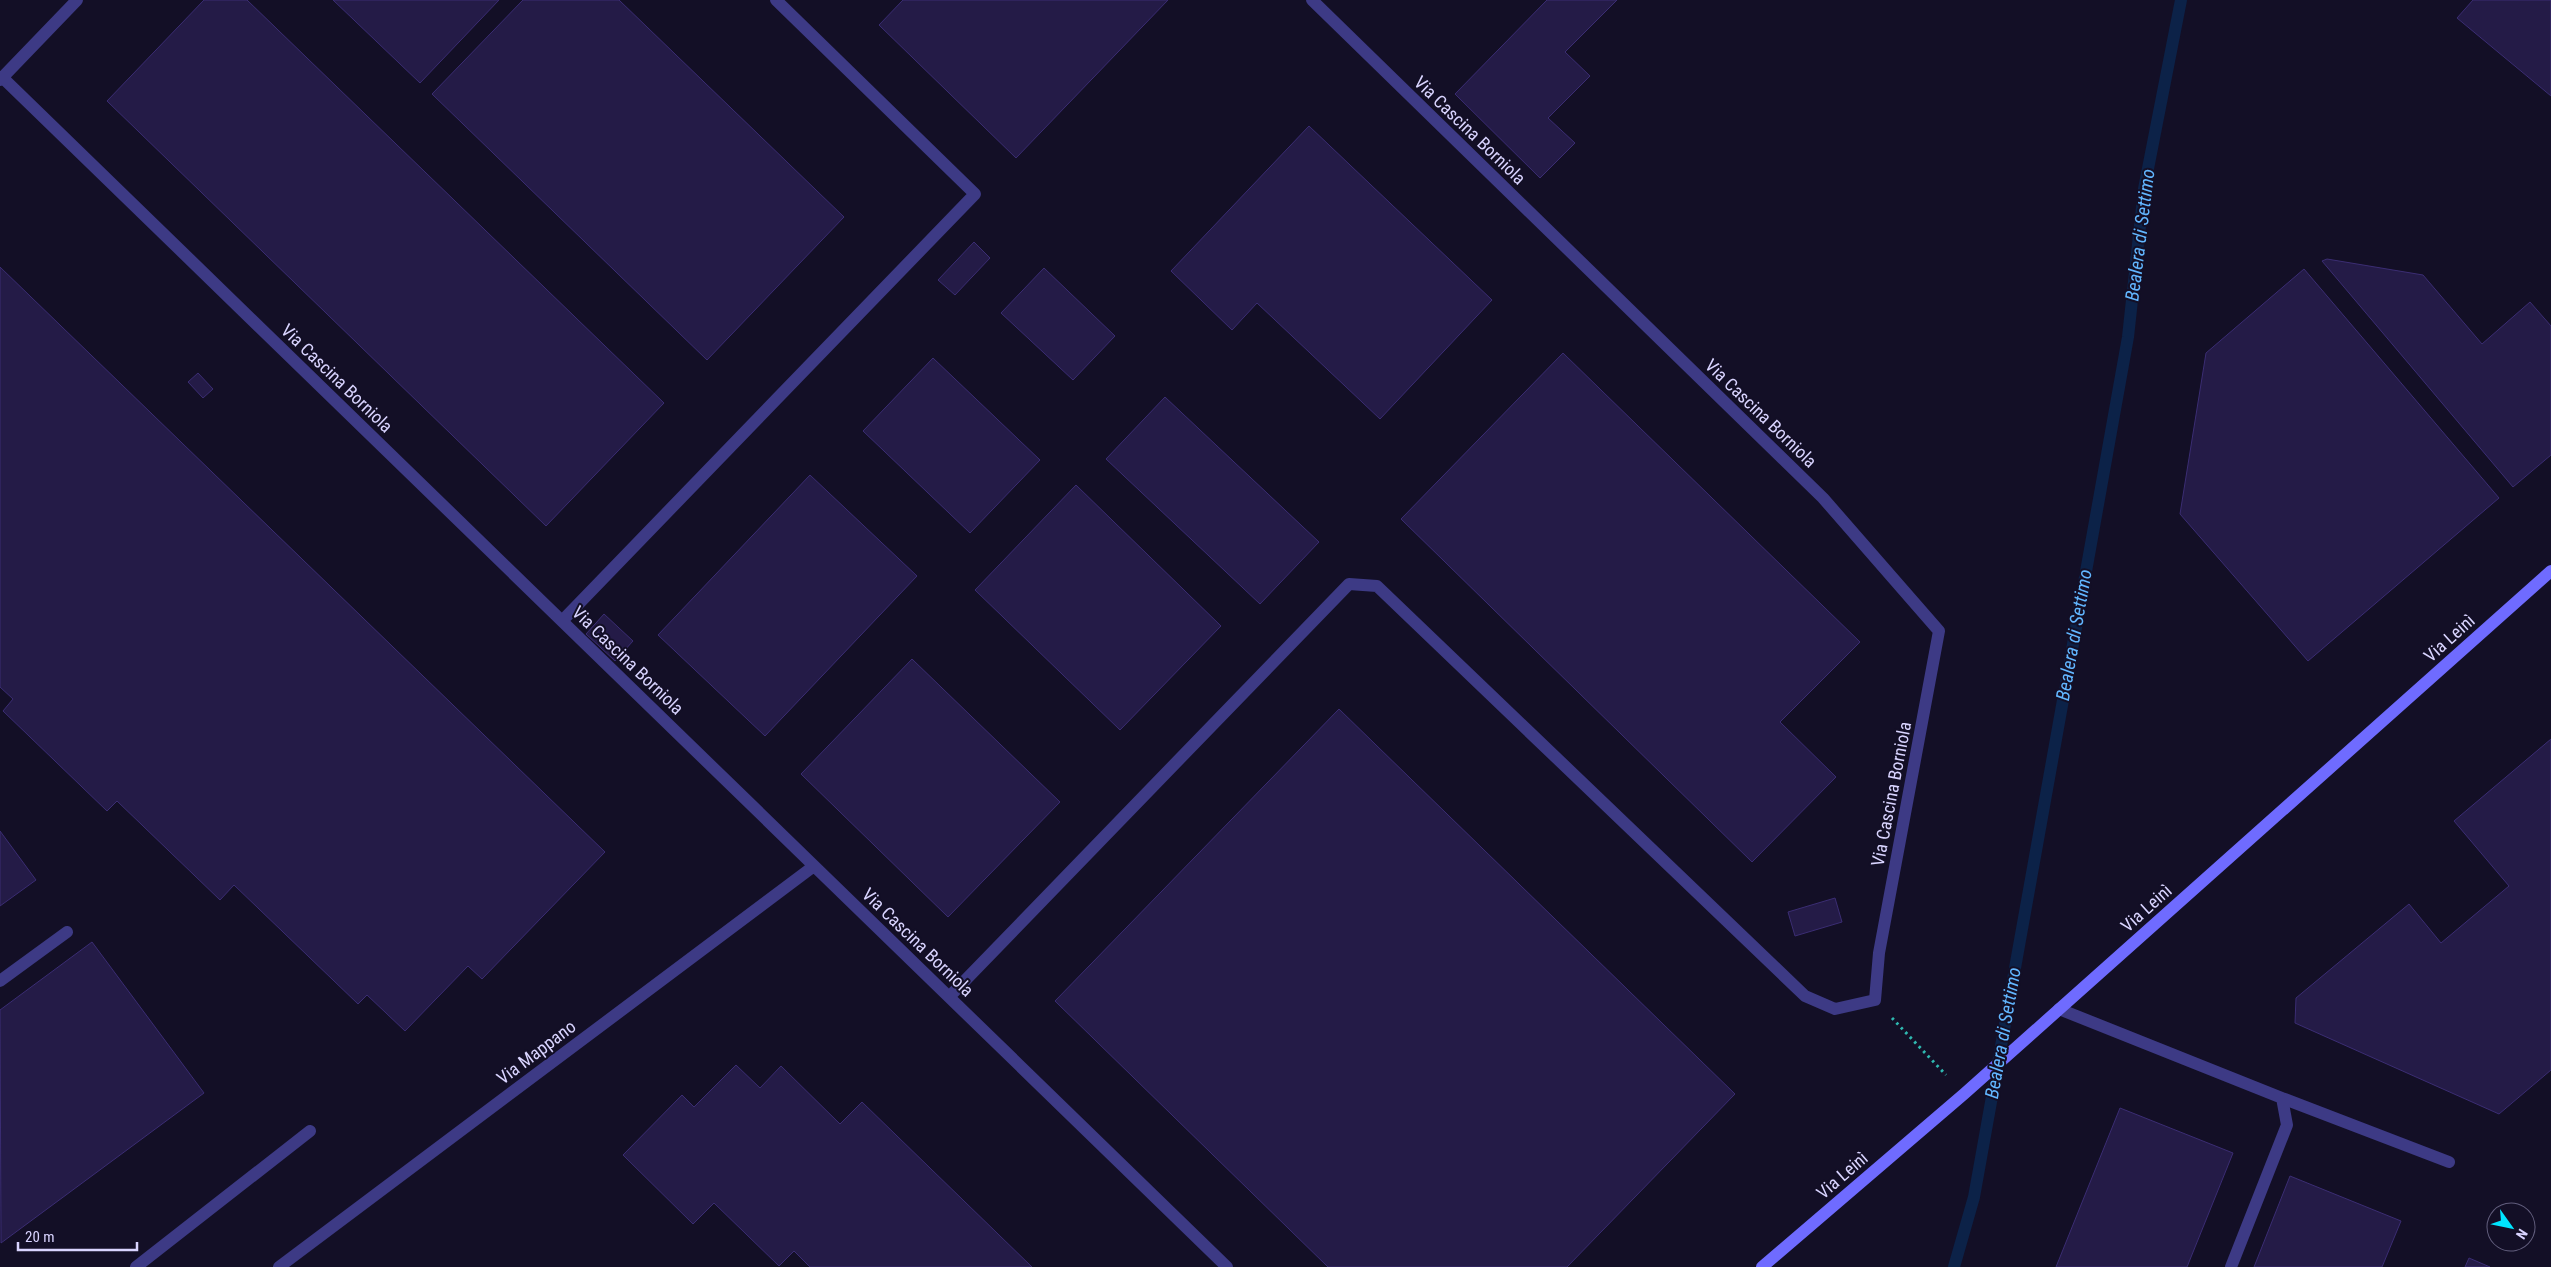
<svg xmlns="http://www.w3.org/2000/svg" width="2551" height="1267" font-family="'Roboto Condensed',sans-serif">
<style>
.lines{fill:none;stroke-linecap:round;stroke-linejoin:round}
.stream{stroke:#0c2248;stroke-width:12}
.building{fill:#241b47;stroke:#3b2d73}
.path{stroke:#2fb8b0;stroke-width:3;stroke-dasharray:2.5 4;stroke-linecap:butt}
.lane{stroke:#3d3a85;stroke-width:12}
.street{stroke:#3d3a85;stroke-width:12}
.secondary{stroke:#6f6bff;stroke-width:12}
.labels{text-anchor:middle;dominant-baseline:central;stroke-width:4;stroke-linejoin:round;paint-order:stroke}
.street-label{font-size:18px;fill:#d9d4ff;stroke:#130f26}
.water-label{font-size:19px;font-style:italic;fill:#62b6ff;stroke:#130f26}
</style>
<rect width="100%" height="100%" fill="#130f26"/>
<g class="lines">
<path class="stream" d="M 1954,1267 L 1974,1197 L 2128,337 L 2144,189 L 2181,0"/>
</g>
<path class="building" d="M 204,0 L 247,0 L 664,403 L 546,526 L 107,101 Z
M 333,0 L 499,0 L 420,83 Z
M 523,0 L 619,0 L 844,217 L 707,360 L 432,94 Z
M 903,0 L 1168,0 L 1016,158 L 879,25 Z
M 1547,0 L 1617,0 L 1565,52 L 1590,76 L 1548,118 L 1575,143 L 1540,178 L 1455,94 Z
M 2473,0 L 2551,0 L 2551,96 L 2457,18 Z
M 1309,126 L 1492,300 L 1380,419 L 1257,303 L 1232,330 L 1171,271 Z
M 974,242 L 990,258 L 955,295 L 938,280 Z
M 2327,259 L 2423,275 L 2482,344 L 2530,302 L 2551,326 L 2551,455 L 2513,487 L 2322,261 Z
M 0,267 L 605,852 L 482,979 L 468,966 L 405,1031 L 367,995 L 358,1004 L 234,885 L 220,900 L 117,801 L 107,811 L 3,711 L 13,699 L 0,687 Z
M 1044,268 L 1115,336 L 1073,380 L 1001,313 Z
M 2304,269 L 2499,498 L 2308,661 L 2180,514 L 2206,353 Z
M 1563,353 L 1860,642 L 1780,722 L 1836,777 L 1752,862 L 1401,519 Z
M 933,358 L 1040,460 L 970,533 L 863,431 Z
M 198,373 L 213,389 L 203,398 L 188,382 Z
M 1165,397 L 1319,542 L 1260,604 L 1106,459 Z
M 810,475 L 917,576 L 765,736 L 658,635 Z
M 1076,485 L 1221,626 L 1120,730 L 975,590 Z
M 604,614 L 633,641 L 615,661 L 586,634 Z
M 912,659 L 1060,802 L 948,917 L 801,774 Z
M 1339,709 L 1735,1094 L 1567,1267 L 1328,1267 L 1055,1001 Z
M 2551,739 L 2551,1070 L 2499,1114 L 2295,1023 L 2296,998 L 2409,904 L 2441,943 L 2509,886 L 2454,821 Z
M 0,831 L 36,880 L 0,906 Z
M 1835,898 L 1842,922 L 1795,936 L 1788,912 Z
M 92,942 L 204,1093 L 1,1243 L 0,1010 Z
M 736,1065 L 760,1088 L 781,1066 L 840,1124 L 862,1102 L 1032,1267 L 810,1267 L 794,1251 L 779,1266 L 714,1203 L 693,1224 L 623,1155 L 682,1095 L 694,1107 Z
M 2120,1108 L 2233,1153 L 2187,1267 L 2056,1267 Z
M 2290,1176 L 2401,1221 L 2382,1267 L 2254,1267 Z
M 2469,1258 L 2490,1267 L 2465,1267 Z"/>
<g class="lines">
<path class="path" d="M 1892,1018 L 1946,1075"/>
<path class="lane" d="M 0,981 L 67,932
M 2059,1009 L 2282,1098 L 2287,1125 L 2231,1267
M 2282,1098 L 2449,1162
M 136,1267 L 310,1131"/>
<path class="street" d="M 3,78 L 1227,1267
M 0,80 L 77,0
M 562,621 L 975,194 L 776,0
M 949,997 L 1349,584 L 1377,586 L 1805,996 L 1835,1009 L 1875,1000 L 1879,953 L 1939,631 L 1823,498 L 1312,0
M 279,1267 L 814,866"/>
<path class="secondary" d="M 1762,1267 L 1964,1094 L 2551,571"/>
</g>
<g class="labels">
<g class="street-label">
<text transform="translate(1470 130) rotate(44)">Via Cascina Borniola</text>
<text transform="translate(337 378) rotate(44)">Via Cascina Borniola</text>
<text transform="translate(1761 413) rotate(44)">Via Cascina Borniola</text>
<text transform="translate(2449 638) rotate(-42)">Via Leinì</text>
<text transform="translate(628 660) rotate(44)">Via Cascina Borniola</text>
<text transform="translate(1891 794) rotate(-79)">Via Cascina Borniola</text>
<text transform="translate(2146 908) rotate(-42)">Via Leinì</text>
<text transform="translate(918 942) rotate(44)">Via Cascina Borniola</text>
<text transform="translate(536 1052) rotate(-37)">Via Mappano</text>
<text transform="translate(1842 1175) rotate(-41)">Via Leinì</text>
</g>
<g class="water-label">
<text transform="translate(2140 235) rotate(-83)">Bealera di Settimo</text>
<text transform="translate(2074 635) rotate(-80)">Bealera di Settimo</text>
<text transform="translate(2003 1033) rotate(-80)">Bealera di Settimo</text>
</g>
</g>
<g transform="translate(2511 1227) rotate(123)"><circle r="24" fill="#130f26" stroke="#625e7d"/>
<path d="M0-4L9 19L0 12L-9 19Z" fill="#00e5ff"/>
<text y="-8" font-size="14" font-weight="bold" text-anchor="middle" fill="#d9d4ff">N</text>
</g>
<path d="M18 1242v8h119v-8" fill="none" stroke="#d9d4ff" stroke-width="2.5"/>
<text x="25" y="1242" font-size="15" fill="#d9d4ff" stroke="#130f26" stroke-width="4" paint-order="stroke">20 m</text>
</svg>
